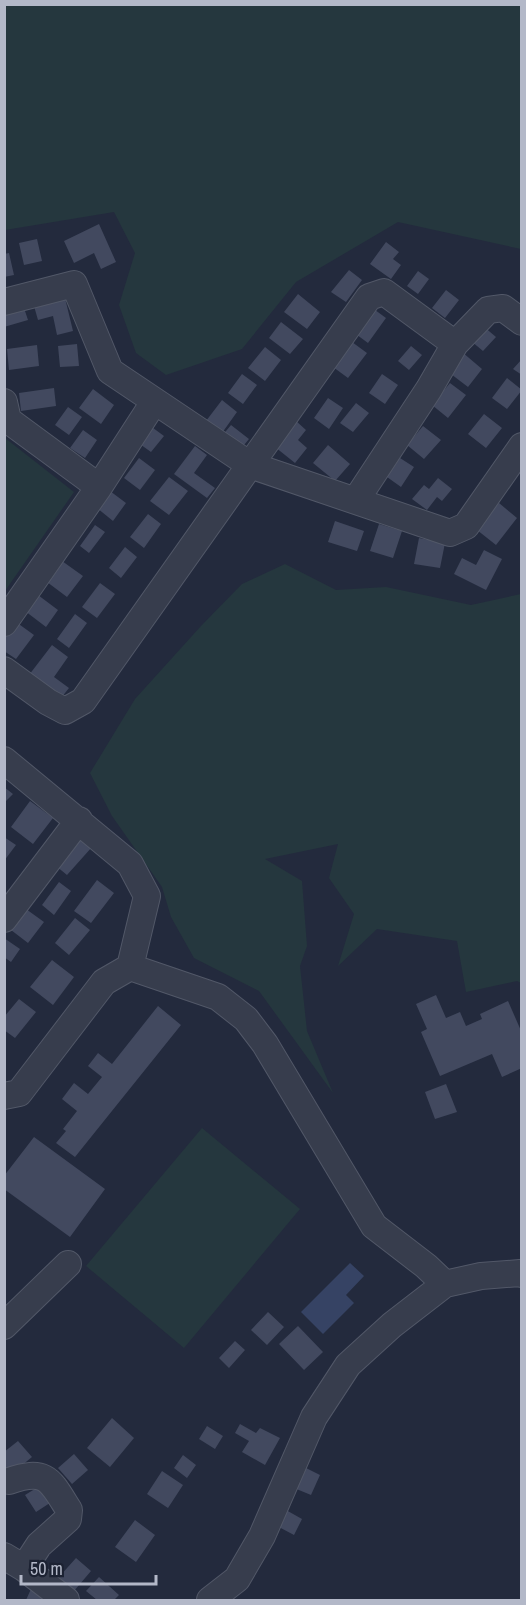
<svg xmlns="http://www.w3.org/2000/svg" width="526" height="1605" font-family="'Archivo Narrow',sans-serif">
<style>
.green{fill:#25373e}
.water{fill:#364364}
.building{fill:#42495f}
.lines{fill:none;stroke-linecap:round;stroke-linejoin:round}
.minor-casing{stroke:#525868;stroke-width:28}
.minor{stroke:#373d4d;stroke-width:26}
</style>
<rect width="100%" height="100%" fill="#232a3d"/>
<path class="green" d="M 5,4 L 521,5 L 521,249 L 398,222 L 296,282 L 242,349 L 166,375 L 136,353 L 119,305 L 135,253 L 114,212 L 5,230 Z
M 5,438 L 74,492 L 5,591 Z
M 285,564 L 336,590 L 386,587 L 471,605 L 521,594 L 521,983 L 517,981 L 466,992 L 457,941 L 377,929 L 338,966 L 354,914 L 329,878 L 338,844 L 265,859 L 302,881 L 307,946 L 300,966 L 307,1031 L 333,1093 L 259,991 L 194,958 L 171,917 L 162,887 L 112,816 L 90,773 L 135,699 L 201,626 L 242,584 Z
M 202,1128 L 300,1209 L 184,1348 L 86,1266 Z"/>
<path class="water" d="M 350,1263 L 364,1276 L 346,1295 L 354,1303 L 323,1334 L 301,1312 Z"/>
<path class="building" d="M 99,224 L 116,262 L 101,269 L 94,253 L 74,263 L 64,241 Z
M 37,239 L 42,261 L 24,265 L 19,243 Z
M 386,242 L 399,252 L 393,259 L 401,265 L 391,279 L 370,264 Z
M 9,253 L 14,275 L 4,277 L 4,254 Z
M 349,270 L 362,280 L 346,302 L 331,292 Z
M 418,271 L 429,279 L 418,294 L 407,286 Z
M 446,290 L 459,300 L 445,318 L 432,308 Z
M 298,294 L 320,312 L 307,329 L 284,312 Z
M 65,298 L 73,331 L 57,335 L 53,316 L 38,320 L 34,306 Z
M 23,305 L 28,320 L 4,327 L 4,310 Z
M 371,307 L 386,318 L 368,343 L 353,332 Z
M 281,322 L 303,339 L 290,354 L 269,338 Z
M 483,326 L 496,337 L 483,351 L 471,341 Z
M 352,342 L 367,353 L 348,378 L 333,367 Z
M 77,344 L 79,366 L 60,367 L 58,346 Z
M 37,345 L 39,366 L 9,370 L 7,349 Z
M 411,346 L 422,355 L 409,370 L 398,361 Z
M 265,347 L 281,360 L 265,381 L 248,368 Z
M 462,352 L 482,369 L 468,387 L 447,371 Z
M 522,359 L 522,375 L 513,369 Z
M 242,374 L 257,385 L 243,404 L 228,393 Z
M 382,374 L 398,385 L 385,404 L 369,393 Z
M 507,378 L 522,390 L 507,409 L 492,398 Z
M 450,383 L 466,395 L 448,418 L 432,405 Z
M 54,388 L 56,406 L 21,411 L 19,393 Z
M 93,389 L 114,405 L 101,424 L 79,408 Z
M 328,398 L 343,408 L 329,429 L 314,418 Z
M 222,400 L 237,412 L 222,433 L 206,421 Z
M 356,403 L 369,413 L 353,432 L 340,423 Z
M 68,407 L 82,417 L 69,435 L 55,425 Z
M 484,414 L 502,428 L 486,448 L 468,434 Z
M 296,421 L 306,430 L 298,440 L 307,448 L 295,463 L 275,447 Z
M 149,425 L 164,436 L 151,452 L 137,442 Z
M 231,425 L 249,439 L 239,451 L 221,437 Z
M 423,426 L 441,440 L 424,459 L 407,445 Z
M 83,430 L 97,440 L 85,458 L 70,448 Z
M 328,445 L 350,464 L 335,481 L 313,463 Z
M 195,446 L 207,455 L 194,473 L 215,488 L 207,498 L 174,474 Z
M 139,458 L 155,470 L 140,490 L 124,478 Z
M 400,458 L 414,467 L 401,487 L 387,477 Z
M 169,477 L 188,491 L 169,515 L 150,501 Z
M 438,478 L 452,489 L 442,501 L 437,497 L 427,510 L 412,499 L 424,485 L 429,489 Z
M 110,491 L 126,503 L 113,521 L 97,508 Z
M 499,503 L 517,518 L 496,545 L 477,530 Z
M 148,514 L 161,524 L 144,548 L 130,537 Z
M 335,521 L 364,531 L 357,551 L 328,542 Z
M 379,524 L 402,531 L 393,558 L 370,551 Z
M 95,525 L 105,532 L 89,553 L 80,546 Z
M 419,538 L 445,543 L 440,568 L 414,564 Z
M 125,547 L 137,557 L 121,578 L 109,568 Z
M 484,550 L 502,559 L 486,590 L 454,574 L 462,558 L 476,565 Z
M 62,561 L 83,576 L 67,597 L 47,582 Z
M 100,583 L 115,594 L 97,618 L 82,607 Z
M 38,595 L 58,610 L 46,627 L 25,611 Z
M 75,614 L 87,623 L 69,648 L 57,639 Z
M 16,622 L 34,635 L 16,659 L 4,651 L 4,638 Z
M 52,645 L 68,657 L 54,677 L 69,688 L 61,698 L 29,675 Z
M 4,787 L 13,794 L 4,803 Z
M 30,801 L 53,818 L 33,844 L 11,827 Z
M 4,837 L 16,845 L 4,861 Z
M 80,837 L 92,847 L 67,875 L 56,866 Z
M 97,880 L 114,893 L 91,923 L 74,911 Z
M 59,882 L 71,891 L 54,915 L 42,905 Z
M 26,909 L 44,922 L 28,943 L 11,930 Z
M 75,918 L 90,930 L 69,955 L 55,943 Z
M 4,938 L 20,949 L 11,962 L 4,957 Z
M 52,960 L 74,977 L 53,1005 L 30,987 Z
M 436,995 L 446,1018 L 460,1012 L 466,1026 L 482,1019 L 480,1014 L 508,1001 L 522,1033 L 522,1068 L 502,1077 L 492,1054 L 440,1076 L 421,1032 L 427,1029 L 416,1004 Z
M 19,999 L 36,1012 L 15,1038 L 4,1030 L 4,1017 Z
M 158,1006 L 181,1025 L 75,1157 L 56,1143 L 66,1131 L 63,1129 L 77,1111 L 62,1099 L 74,1083 L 88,1094 L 102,1077 L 88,1066 L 98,1053 L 112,1064 Z
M 446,1084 L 457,1112 L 435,1119 L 425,1092 Z
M 34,1137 L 105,1189 L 70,1237 L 4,1189 L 4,1176 Z
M 268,1312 L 284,1327 L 267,1345 L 251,1330 Z
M 298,1326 L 323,1352 L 304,1370 L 279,1344 Z
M 235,1341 L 245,1350 L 229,1368 L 219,1358 Z
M 112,1418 L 134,1438 L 110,1467 L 87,1448 Z
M 240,1424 L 256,1433 L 260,1428 L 280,1438 L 265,1465 L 242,1452 L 249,1441 L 235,1433 Z
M 207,1426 L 223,1436 L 215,1449 L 199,1439 Z
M 18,1441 L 32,1457 L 4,1480 L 4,1452 Z
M 74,1454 L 88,1470 L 72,1484 L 58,1468 Z
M 183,1455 L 196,1465 L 187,1478 L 174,1468 Z
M 304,1467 L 320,1475 L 311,1495 L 294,1488 Z
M 162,1471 L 183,1485 L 168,1508 L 147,1494 Z
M 43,1484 L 53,1501 L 36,1512 L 25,1495 Z
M 286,1510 L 302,1519 L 294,1535 L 277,1526 Z
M 135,1520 L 155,1535 L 136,1562 L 115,1547 Z
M 76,1558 L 91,1571 L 74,1591 L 59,1577 Z
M 99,1577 L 119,1595 L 114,1600 L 97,1600 L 86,1591 Z
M 31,1589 L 54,1600 L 26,1600 Z"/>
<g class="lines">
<defs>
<path id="minor" d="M 4,302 L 74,284 L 110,371 L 250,465 L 450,533 L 466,526 L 522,446
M 4,402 L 8,420 L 99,487
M 356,500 L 429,389 L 455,344 L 488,310 L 503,308 L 522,322
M 4,623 L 99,487 L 154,402
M 4,670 L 48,702 L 65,711 L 83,701 L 369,297 L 384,292 L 455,344
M 4,760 L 130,864 L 147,896 L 130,967 L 104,982 L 19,1093 L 4,1096
M 4,919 L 79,820
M 130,967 L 218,997 L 246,1019 L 265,1044 L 374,1226 L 426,1266 L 445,1284
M 4,1326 L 68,1264
M 9,1481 C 47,1468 50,1480 69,1510 L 68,1519 L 39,1545 L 24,1568
M 4,1556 L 24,1568 L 66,1600
M 210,1600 L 237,1579 L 262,1536 L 314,1417 L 348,1365 L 392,1325 L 445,1284 L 481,1276 L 520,1273 L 522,1274"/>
</defs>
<use href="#minor" class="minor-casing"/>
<use href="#minor" class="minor"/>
</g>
<rect width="526" height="1605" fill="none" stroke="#b3b8c8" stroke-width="12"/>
<path d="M21 1575v9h135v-9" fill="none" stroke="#b3b8c8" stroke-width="3"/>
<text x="30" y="1575" font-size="18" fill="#b3b8c8" stroke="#1c2232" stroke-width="4.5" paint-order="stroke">50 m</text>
</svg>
